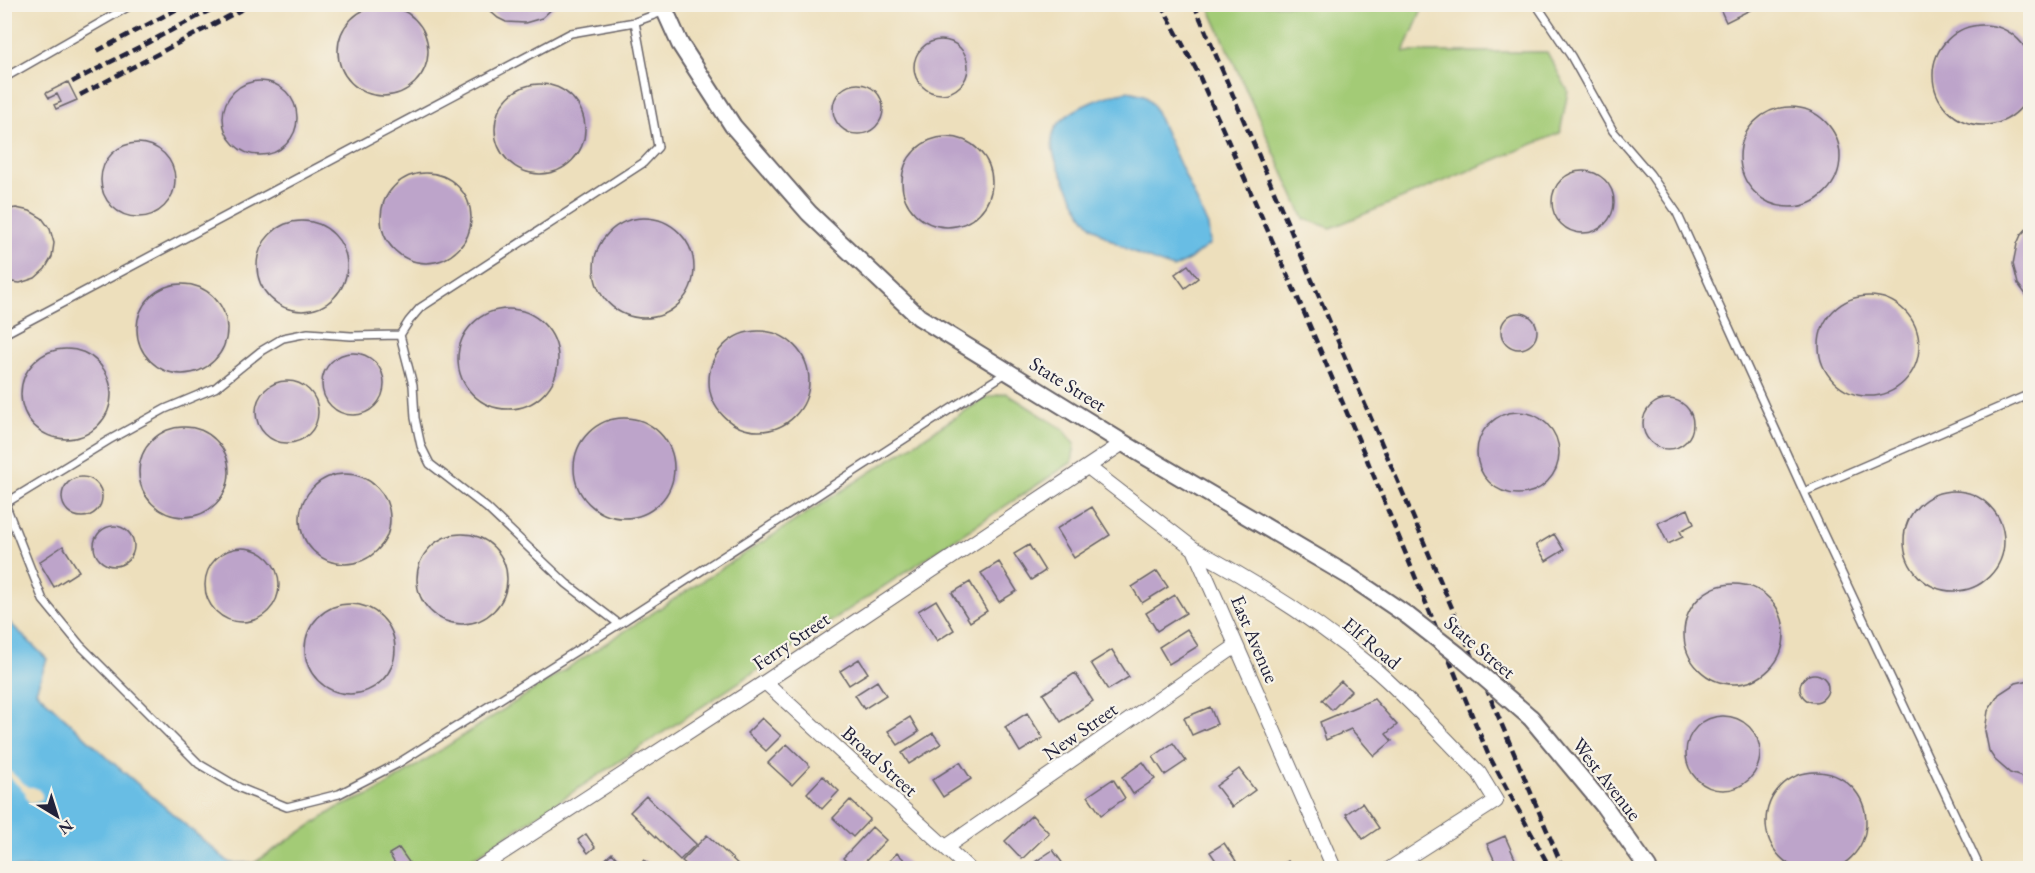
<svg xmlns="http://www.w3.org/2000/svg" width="2035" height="873" font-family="'EB Garamond',serif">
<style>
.green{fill:#a3cb76;stroke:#627658;stroke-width:1.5}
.water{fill:#68bde4;stroke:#457090;stroke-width:1.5}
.pier{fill:#eddfbc}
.building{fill:#bda4ca}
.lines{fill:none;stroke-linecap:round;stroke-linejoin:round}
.service-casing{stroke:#696468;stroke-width:10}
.minor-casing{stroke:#696468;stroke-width:16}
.tertiary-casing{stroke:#696468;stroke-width:20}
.service{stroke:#fff;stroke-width:7}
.minor{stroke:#fff;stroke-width:14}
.tertiary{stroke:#fff;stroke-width:16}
.rail{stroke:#22223b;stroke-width:4.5;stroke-dasharray:9 4.5;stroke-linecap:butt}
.tertiary-bridge-casing{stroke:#696468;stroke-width:20;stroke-linecap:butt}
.tertiary-bridge{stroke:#fff;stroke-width:16}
.labels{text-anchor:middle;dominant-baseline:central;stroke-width:4.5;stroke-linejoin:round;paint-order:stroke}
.street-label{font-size:20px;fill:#22223b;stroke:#f7f3e8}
</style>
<rect width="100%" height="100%" fill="#f7f3e8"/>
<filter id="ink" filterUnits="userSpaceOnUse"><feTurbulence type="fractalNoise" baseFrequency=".0167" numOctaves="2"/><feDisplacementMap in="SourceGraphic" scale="12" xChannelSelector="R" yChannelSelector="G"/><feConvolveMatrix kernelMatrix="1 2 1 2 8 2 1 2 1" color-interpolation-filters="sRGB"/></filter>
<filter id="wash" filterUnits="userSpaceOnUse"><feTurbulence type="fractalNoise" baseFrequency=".008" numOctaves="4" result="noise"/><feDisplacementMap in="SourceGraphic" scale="24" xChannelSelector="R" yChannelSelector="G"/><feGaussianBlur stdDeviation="1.35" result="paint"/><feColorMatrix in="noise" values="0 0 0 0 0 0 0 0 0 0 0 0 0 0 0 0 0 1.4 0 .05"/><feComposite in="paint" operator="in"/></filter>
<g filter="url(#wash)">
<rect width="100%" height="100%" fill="#eddfbc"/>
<path class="green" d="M 1208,5 L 1424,5 L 1404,52 L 1547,52 L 1568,91 L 1560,133 L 1331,228 L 1304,219 Z
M 1006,393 L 1063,429 L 1075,444 L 1072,462 L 458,868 L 277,868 L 254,863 L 337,808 L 376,792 L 985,398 Z"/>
<path class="water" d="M 1129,91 L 1144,95 L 1153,105 L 1208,226 L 1210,244 L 1190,259 L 1174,268 C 1150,261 1105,241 1089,223 C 1079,212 1073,196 1066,183 C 1060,169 1051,156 1052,140 C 1053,112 1106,95 1129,91 Z
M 4,617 L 47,659 L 36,691 L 111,761 L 230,863 L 254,863 L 277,868 L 5,868 Z"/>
<path class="pier" d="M 5,767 L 28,787 L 33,787 L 38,789 L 42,794 L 42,799 L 30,804 L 26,798 L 25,792 L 5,773 Z"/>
<g id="blocks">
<path class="building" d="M 482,4 L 557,4 L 542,18 L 525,23 L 506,22 L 498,18 Z
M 1718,4 L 1762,4 L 1726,22 Z
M338 51a45 45 0 1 1 90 0a45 45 0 1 1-90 0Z
M1933 75a50 50 0 1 1 100 0a50 50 0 1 1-100 0Z
M914 67a27 27 0 1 1 54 0a27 27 0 1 1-54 0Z
M223 118a37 37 0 1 1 74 0a37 37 0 1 1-74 0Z
M 68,82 L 77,100 L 56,109 L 54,105 L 61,102 L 57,94 L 49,98 L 46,93 Z
M495 129a45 45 0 1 1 90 0a45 45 0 1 1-90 0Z
M833 109a25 25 0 1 1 50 0a25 25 0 1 1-50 0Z
M1740 157a50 50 0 1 1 100 0a50 50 0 1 1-100 0Z
M902 182a45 45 0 1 1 90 0a45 45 0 1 1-90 0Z
M101 180a37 37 0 1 1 74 0a37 37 0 1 1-74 0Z
M1552 202a31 31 0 1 1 62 0a31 31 0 1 1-62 0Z
M381 218a45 45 0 1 1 90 0a45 45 0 1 1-90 0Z
M 16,208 L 30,211 L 42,218 L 50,229 L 54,243 L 52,257 L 45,269 L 35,278 L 20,283 L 4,281 L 4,210 Z
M594 268a50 50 0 1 1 100 0a50 50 0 1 1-100 0Z
M257 266a45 45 0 1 1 90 0a45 45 0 1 1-90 0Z
M 2030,225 L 2030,300 L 2018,284 L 2013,264 L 2017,244 L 2021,235 Z
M 1188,265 L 1198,278 L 1185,288 L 1175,274 Z
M137 329a45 45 0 1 1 90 0a45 45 0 1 1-90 0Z
M1819 346a50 50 0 1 1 100 0a50 50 0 1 1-100 0Z
M458 359a50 50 0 1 1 100 0a50 50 0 1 1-100 0Z
M1501 331a18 18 0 1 1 36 0a18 18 0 1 1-36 0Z
M709 381a50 50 0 1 1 100 0a50 50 0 1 1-100 0Z
M21 394a45 45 0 1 1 90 0a45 45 0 1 1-90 0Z
M322 384a31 31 0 1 1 62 0a31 31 0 1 1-62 0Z
M256 412a31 31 0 1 1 62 0a31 31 0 1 1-62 0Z
M1643 424a25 25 0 1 1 50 0a25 25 0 1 1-50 0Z
M1477 453a41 41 0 1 1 82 0a41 41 0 1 1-82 0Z
M574 468a50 50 0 1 1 100 0a50 50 0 1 1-100 0Z
M139 472a45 45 0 1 1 90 0a45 45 0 1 1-90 0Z
M300 519a45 45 0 1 1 90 0a45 45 0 1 1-90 0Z
M62 497a20 20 0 1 1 40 0a20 20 0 1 1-40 0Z
M1904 541a50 50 0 1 1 100 0a50 50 0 1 1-100 0Z
M 1092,507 L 1110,535 L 1074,558 L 1056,529 Z
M 1688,509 L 1694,524 L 1680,531 L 1683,537 L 1668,544 L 1658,523 Z
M94 546a20 20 0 1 1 40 0a20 20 0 1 1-40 0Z
M417 579a45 45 0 1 1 90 0a45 45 0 1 1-90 0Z
M 1554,534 L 1564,550 L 1546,561 L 1536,545 Z
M 1029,545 L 1045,571 L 1031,580 L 1014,554 Z
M 63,546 L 79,571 L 54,587 L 39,562 Z
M205 585a37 37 0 1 1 74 0a37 37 0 1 1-74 0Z
M 999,562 L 1017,591 L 999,602 L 981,573 Z
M 1157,571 L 1168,587 L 1142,603 L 1132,587 Z
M 970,582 L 987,611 L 970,622 L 952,593 Z
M1684 634a50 50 0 1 1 100 0a50 50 0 1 1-100 0Z
M 1175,595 L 1186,613 L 1157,631 L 1146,613 Z
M 936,600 L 954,630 L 937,641 L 918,611 Z
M305 649a45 45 0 1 1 90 0a45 45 0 1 1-90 0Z
M 1187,629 L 1198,646 L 1169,664 L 1159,647 Z
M 1112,650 L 1129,677 L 1108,690 L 1091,663 Z
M 859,659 L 868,673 L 849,685 L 840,671 Z
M 1075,673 L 1093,701 L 1061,722 L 1043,694 Z
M1800 688a14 14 0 1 1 28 0a14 14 0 1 1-28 0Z
M 2030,680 L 2030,780 L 2010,773 L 1995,760 L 1989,751 L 1985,731 L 1988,711 L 1999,694 L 2016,683 Z
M 877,681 L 886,695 L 864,709 L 855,695 Z
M 1341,681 L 1351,691 L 1332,710 L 1322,700 Z
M 1374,699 L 1397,725 L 1386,734 L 1392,741 L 1374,756 L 1351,729 L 1326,740 L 1320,722 Z
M 1210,707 L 1217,724 L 1192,735 L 1184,718 Z
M 1027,713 L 1043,738 L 1020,752 L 1005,727 Z
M1686 753a37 37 0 1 1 74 0a37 37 0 1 1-74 0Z
M 910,717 L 919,732 L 898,745 L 888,731 Z
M 762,718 L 781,736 L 766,751 L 747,733 Z
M 933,733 L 941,744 L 909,764 L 902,753 Z
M 1173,743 L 1186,761 L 1165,775 L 1153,757 Z
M 787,744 L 810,766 L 792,785 L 768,763 Z
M 960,762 L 971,779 L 943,797 L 932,780 Z
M 1143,762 L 1155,779 L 1133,794 L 1122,777 Z
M 1239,769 L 1255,790 L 1232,807 L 1216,786 Z
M1766 822a50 50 0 1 1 100 0a50 50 0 1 1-100 0Z
M 823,776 L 839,791 L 822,809 L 807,793 Z
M 1113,779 L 1125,798 L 1101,815 L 1088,796 Z
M 646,796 L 696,844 L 680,860 L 630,812 Z
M 850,800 L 870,819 L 853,837 L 833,818 Z
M 1362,803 L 1379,828 L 1363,839 L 1346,814 Z
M 1032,815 L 1049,833 L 1022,859 L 1005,841 Z
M 872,827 L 886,840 L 859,868 L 853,868 L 843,858 Z
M 586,834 L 595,847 L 588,853 L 578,840 Z
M 707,835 L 742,868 L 691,868 L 682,861 Z
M 1505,836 L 1519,868 L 1498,868 L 1487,844 Z
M 1224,843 L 1236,861 L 1225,868 L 1221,868 L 1210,852 Z
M 399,848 L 413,868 L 396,868 L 395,866 L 396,865 L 389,854 Z
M 1053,850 L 1066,868 L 1039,868 L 1035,862 Z
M 612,853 L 624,866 L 622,868 L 602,868 L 599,865 Z
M 897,853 L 913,868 L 882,868 Z
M 644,860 L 653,868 L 636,868 Z
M 1288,861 L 1293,868 L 1277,868 Z"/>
</g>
</g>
<g filter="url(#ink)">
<use href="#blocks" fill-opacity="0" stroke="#696468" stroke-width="1.5"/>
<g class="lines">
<defs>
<path id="service" d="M 1536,4 L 1571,56 L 1613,131 L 1650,174 L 1677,213 L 1813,512 L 1980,868
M 4,78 L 133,4
M 4,334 L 571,33 L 635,22 L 665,11
M 1804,492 L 2030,394
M 4,501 L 43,600 L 80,645 L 199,764 L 240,788 L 287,807 L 339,794 L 397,764 L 619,624 L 1006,373
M 6,503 L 109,440 L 165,409 L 215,388 L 261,351 L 283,338 L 308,333 L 351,336 L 400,335
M 619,624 L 567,584 L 487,508 L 430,464 L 421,446 L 415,418 L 413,385 L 400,335 L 409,321 L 420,308 L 643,163 L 658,147 L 635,22"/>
<path id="minor" d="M 1088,467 L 1194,549 L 1334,868
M 1194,549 C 1257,583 1316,620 1371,666 C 1409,698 1443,737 1479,773 L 1496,801 L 1391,868
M 765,682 L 968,868
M 946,847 L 1236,646
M 479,868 L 765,682 L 1123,443"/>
<path id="tertiary" d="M 662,4 L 680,44 L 733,126 L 809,213 L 919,317 L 1133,449 L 1349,576 L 1408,616
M 1531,718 L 1604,806 L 1648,868"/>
</defs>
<use href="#service" class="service-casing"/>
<use href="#minor" class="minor-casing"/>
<use href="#tertiary" class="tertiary-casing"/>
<use href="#service" class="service"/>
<use href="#minor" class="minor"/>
<use href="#tertiary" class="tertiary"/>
<path class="rail" d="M 1161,4 L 1197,71 L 1303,310 L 1368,462 L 1488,754 L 1550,868
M 1194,4 L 1563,868
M 97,51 L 187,4
M 72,82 L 222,4
M 80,95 L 252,4"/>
<defs>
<path id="tertiary-bridge" d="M 1408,616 L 1458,655 L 1531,718"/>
</defs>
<use href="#tertiary-bridge" class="tertiary-bridge-casing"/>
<use href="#tertiary-bridge" class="tertiary-bridge"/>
</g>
</g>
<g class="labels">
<g class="street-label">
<text transform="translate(1068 384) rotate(32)">State Street</text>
<text transform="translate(1255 639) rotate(67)">East Avenue</text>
<text transform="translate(791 641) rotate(-34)">Ferry Street</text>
<text transform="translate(1372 643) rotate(40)">Elf Road</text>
<text transform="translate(1480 647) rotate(40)">State Street</text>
<text transform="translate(1080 731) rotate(-35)">New Street</text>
<text transform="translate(880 761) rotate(42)">Broad Street</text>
<text transform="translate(1607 779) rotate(52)">West Avenue</text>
</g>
</g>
<rect width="2035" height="873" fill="none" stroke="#f7f3e8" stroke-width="24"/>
<g transform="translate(57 816) rotate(142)" stroke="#f7f3e8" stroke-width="4.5" paint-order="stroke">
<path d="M0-4.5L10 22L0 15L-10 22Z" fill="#22223b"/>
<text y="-9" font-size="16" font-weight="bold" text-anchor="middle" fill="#22223b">N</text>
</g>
</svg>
